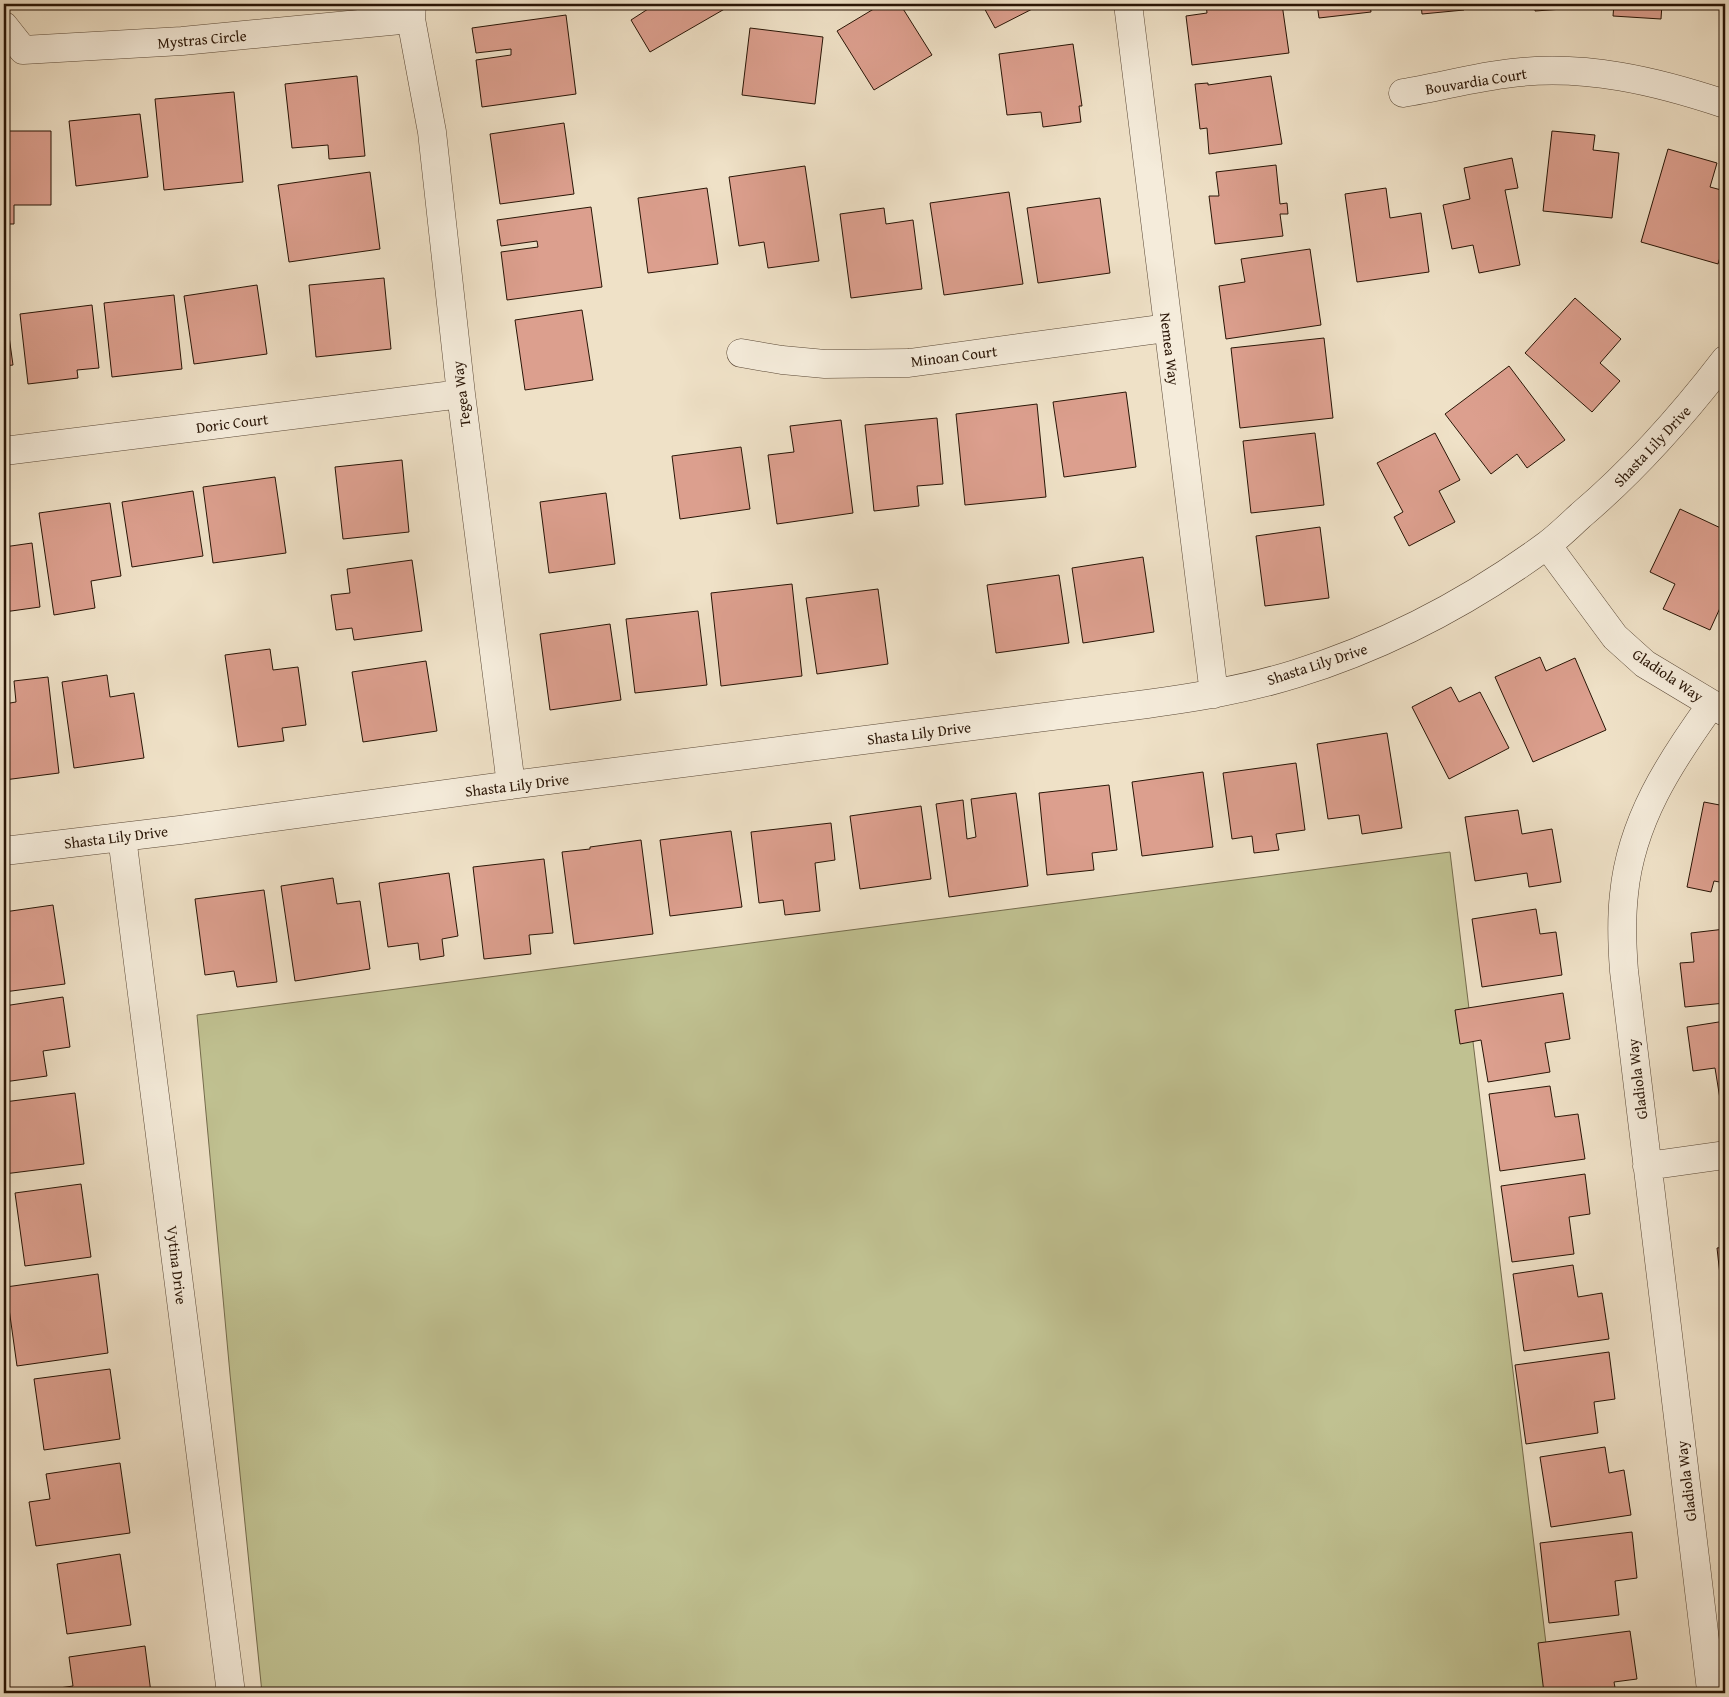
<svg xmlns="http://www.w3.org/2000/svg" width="1729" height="1697" font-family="'Gentium Book Plus',serif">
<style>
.green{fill:#c0c191;stroke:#746b4c}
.building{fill:#dc9f8e;stroke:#291506}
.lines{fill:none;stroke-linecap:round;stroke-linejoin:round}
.minor-casing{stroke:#5a4836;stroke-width:29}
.minor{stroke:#f5ecdb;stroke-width:28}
.labels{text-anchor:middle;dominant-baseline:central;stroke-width:4;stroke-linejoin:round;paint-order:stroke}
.street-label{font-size:15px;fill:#291506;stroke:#f5ecdb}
</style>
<rect width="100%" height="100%" fill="#efe1c7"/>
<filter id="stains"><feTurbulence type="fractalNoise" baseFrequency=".004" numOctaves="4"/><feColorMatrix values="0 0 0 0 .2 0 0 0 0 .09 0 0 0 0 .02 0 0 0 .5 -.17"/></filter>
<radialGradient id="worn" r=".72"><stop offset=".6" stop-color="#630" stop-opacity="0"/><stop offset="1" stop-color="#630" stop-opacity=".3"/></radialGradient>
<path class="green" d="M 1450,852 L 1552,1693 L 262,1693 L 230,1374 L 197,1015 Z"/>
<path class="building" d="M 645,4 L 726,4 L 728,7 L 650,52 L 631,20 L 648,9 Z
M 882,4 L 900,4 L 932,55 L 874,90 L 837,31 Z
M 982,4 L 1042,4 L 995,28 Z
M 1206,4 L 1282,4 L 1289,53 L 1192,65 L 1186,16 L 1207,13 Z
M 1317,4 L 1370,4 L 1371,12 L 1319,18 Z
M 1421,4 L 1463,4 L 1464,10 L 1422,14 Z
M 1535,4 L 1577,4 L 1577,8 L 1535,11 Z
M 1614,4 L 1662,4 L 1661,19 L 1613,16 Z
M 566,15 L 576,94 L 482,107 L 476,60 L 511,55 L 511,49 L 476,53 L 472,28 Z
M 750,28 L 823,37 L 815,104 L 742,95 Z
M 1073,44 L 1082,106 L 1079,106 L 1081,122 L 1043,127 L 1041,112 L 1007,115 L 999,54 Z
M 357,76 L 365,156 L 329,159 L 328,145 L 292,148 L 285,84 Z
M 1271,76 L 1282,144 L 1209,154 L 1207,128 L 1200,129 L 1195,84 L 1208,83 L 1208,85 Z
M 234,92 L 243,182 L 164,190 L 155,99 Z
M 140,114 L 148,177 L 76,186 L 69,121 Z
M 564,123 L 574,194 L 500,204 L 490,134 Z
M 4,131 L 51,131 L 51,205 L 14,205 L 14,224 L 4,224 Z
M 1552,131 L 1595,135 L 1593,150 L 1619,153 L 1612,218 L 1543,211 Z
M 1668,149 L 1717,163 L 1710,187 L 1725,191 L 1725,240 L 1718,264 L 1641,242 Z
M 1512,158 L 1518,188 L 1505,190 L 1520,265 L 1479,273 L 1473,245 L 1452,249 L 1443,205 L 1470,199 L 1464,168 Z
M 1276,165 L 1280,204 L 1287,203 L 1288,214 L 1280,214 L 1283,236 L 1215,244 L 1209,196 L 1219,196 L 1216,172 Z
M 805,166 L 819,261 L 768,268 L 764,242 L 739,246 L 729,177 Z
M 370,172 L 380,249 L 289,262 L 278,185 Z
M 707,188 L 718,264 L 648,273 L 638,198 Z
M 1386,188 L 1390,218 L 1421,213 L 1429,272 L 1357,282 L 1345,194 Z
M 1009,192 L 1023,284 L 944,295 L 930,203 Z
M 1100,198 L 1110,273 L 1038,283 L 1027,208 Z
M 591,207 L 602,287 L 507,300 L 501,252 L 538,247 L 537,241 L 501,246 L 497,220 Z
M 884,208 L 886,224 L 913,220 L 922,289 L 851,298 L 840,214 Z
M 1310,249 L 1321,325 L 1226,339 L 1219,286 L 1245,282 L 1241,259 Z
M 384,278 L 391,349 L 316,357 L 309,285 Z
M 257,285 L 267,354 L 194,364 L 184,296 Z
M 174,295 L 182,369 L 112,377 L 104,303 Z
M 1575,298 L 1621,339 L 1600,363 L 1620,381 L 1592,412 L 1525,353 Z
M 4,300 L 13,365 L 4,366 Z
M 92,305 L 99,368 L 77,370 L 78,378 L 28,384 L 20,314 Z
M 582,310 L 593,380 L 525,390 L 515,320 Z
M 1324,338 L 1333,418 L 1240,428 L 1231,348 Z
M 1509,366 L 1565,440 L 1527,468 L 1517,454 L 1491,474 L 1445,414 Z
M 1126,392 L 1136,467 L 1064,477 L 1053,402 Z
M 1037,404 L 1046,497 L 965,505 L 956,414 Z
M 937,418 L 943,484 L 917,486 L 919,506 L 874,511 L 865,425 Z
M 841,420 L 853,513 L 777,524 L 768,455 L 794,452 L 790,426 Z
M 1315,433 L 1324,505 L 1251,513 L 1243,441 Z
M 1435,433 L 1460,480 L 1439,491 L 1455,522 L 1409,546 L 1394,517 L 1403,512 L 1377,463 Z
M 741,447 L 750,509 L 680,519 L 672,456 Z
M 402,460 L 409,532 L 343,539 L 335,467 Z
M 275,477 L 286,553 L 213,563 L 203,487 Z
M 193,491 L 203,556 L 132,567 L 122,502 Z
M 606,493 L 615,564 L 549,573 L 540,502 Z
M 110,503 L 121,576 L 91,581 L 95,608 L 54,615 L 39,513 Z
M 1680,509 L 1725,530 L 1725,597 L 1710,630 L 1663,609 L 1675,584 L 1650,572 Z
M 1320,527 L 1329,598 L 1265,606 L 1256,536 Z
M 32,543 L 40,607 L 4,612 L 4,547 Z
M 1143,557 L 1154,632 L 1083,643 L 1072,568 Z
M 412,560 L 422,631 L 354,640 L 352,628 L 336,630 L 331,595 L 350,593 L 347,569 Z
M 1059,575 L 1069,643 L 996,653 L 987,585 Z
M 792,584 L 802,676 L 721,686 L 711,593 Z
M 878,589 L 888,664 L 817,674 L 806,598 Z
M 698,611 L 707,685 L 635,693 L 626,619 Z
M 610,624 L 621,700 L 550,710 L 540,634 Z
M 270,649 L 273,670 L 298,667 L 306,725 L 282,728 L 284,741 L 238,747 L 225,655 Z
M 1540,657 L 1546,671 L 1575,658 L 1606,730 L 1533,762 L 1495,677 Z
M 426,661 L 437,731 L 363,742 L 352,672 Z
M 107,675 L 110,697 L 134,693 L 144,758 L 74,768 L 62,682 Z
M 48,677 L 59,773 L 4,780 L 4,704 L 16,702 L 14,681 Z
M 1451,687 L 1459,702 L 1480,692 L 1509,748 L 1449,779 L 1412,707 Z
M 1387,733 L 1402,828 L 1362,834 L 1359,815 L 1328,819 L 1317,744 Z
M 1296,763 L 1305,830 L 1276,834 L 1279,850 L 1254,853 L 1252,836 L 1232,839 L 1223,773 Z
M 1203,772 L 1213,847 L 1142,856 L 1132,782 Z
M 1109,785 L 1117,850 L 1092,853 L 1094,870 L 1047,875 L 1039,793 Z
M 1016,793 L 1028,886 L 949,897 L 936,804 L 963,800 L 967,839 L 976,837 L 971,799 Z
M 1704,802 L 1725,806 L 1725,883 L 1714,881 L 1711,892 L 1687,887 Z
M 921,806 L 931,879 L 860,889 L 850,816 Z
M 1518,810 L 1522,834 L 1552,829 L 1561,882 L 1529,887 L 1527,873 L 1475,881 L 1465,817 Z
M 831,823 L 835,860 L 815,863 L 820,911 L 785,915 L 783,900 L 759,903 L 751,832 Z
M 731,831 L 742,907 L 670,916 L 660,840 Z
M 641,840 L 653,934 L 574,944 L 562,852 L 590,849 L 590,847 Z
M 544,859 L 553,933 L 529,935 L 531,954 L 484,959 L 473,867 Z
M 449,873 L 458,936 L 442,939 L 444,956 L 420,960 L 418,943 L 388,947 L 379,883 Z
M 333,878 L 337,904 L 360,901 L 370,969 L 295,981 L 281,886 Z
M 264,890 L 277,982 L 237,987 L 234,971 L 205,975 L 195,899 Z
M 53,905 L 65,984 L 4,992 L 4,912 Z
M 1536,909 L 1540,934 L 1556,932 L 1562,975 L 1482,987 L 1472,919 Z
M 1725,929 L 1725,1003 L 1685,1007 L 1680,963 L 1694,962 L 1691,933 Z
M 1563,993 L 1570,1039 L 1545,1043 L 1550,1072 L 1488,1082 L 1481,1040 L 1460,1044 L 1455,1010 Z
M 63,997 L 70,1047 L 43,1051 L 47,1076 L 4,1082 L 4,1006 Z
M 1725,1021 L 1725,1098 L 1720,1099 L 1715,1068 L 1693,1071 L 1687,1027 Z
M 1550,1086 L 1555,1117 L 1578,1114 L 1585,1159 L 1500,1171 L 1489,1094 Z
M 75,1093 L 84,1164 L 4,1174 L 4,1102 Z
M 1585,1174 L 1590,1214 L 1569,1217 L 1574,1254 L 1512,1262 L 1501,1186 Z
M 81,1184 L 91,1257 L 25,1266 L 15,1193 Z
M 1725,1247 L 1725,1293 L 1722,1293 L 1717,1248 Z
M 1573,1265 L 1578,1297 L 1602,1293 L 1609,1339 L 1524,1351 L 1513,1274 Z
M 98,1274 L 108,1353 L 17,1366 L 6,1287 Z
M 1609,1352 L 1615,1399 L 1594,1402 L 1598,1433 L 1526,1444 L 1515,1365 Z
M 110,1369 L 120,1439 L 44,1450 L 34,1379 Z
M 1605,1447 L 1609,1473 L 1624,1470 L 1631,1515 L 1551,1527 L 1540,1457 Z
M 120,1463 L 130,1533 L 36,1546 L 29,1502 L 50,1499 L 46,1474 Z
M 1632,1532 L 1637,1578 L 1615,1581 L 1619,1615 L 1549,1623 L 1540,1543 Z
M 120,1554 L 131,1625 L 67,1634 L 57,1564 Z
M 1630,1631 L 1637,1679 L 1614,1682 L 1616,1693 L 1544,1693 L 1538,1643 Z
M 145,1646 L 151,1693 L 60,1693 L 59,1688 L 73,1686 L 69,1657 Z"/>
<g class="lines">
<defs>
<path id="minor" d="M 412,4 L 411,19 L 432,132 L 461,394 L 511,785
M 1128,4 L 1214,694
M 4,26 L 23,50 L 182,41 L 411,19
M 1403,93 C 1440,87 1475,77 1512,73 C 1585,64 1656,81 1725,104
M 741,353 L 782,360 L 825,364 L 909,363 L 1167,328
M 4,451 L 461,394
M 1547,545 L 1615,637 L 1645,664 L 1725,712
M 1711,705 C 1670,762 1631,821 1624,894 C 1621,920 1622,945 1624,971 L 1711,1690 L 1725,1688
M 122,837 L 231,1693
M 4,851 L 180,830 L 511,785 L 1147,704 C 1197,697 1247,689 1295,674 C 1385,646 1471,601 1547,545 C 1559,536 1570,525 1581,515 C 1635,469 1682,416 1725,360
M 1647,1166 L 1725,1155"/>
</defs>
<use href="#minor" class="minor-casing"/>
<use href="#minor" class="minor"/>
</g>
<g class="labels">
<g class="street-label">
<text transform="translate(202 39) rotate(-5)">Mystras Circle</text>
<text transform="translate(1476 81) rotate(-9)">Bouvardia Court</text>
<text transform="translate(1170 349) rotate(83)">Nemea Way</text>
<text transform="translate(954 356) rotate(-7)">Minoan Court</text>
<text transform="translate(461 394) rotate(-97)">Tegea Way</text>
<text transform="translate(232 423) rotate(-7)">Doric Court</text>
<text transform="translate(1652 446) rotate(-47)">Shasta Lily Drive</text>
<text transform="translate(1317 664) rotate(-18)">Shasta Lily Drive</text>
<text transform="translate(1668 675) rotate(34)">Gladiola Way</text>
<text transform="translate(919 733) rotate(-7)">Shasta Lily Drive</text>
<text transform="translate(517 785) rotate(-7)">Shasta Lily Drive</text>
<text transform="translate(116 837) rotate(-7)">Shasta Lily Drive</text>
<text transform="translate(1637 1079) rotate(-97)">Gladiola Way</text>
<text transform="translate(177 1265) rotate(83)">Vytina Drive</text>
<text transform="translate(1686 1481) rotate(-97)">Gladiola Way</text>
</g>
</g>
<rect width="1729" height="1697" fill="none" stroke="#efe1c7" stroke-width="20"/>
<rect x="5" y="5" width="1719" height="1687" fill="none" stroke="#291506" stroke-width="2.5"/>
<rect x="10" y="10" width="1709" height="1677" fill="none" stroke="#291506"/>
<rect width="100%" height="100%" filter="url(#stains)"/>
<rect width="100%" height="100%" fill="url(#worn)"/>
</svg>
